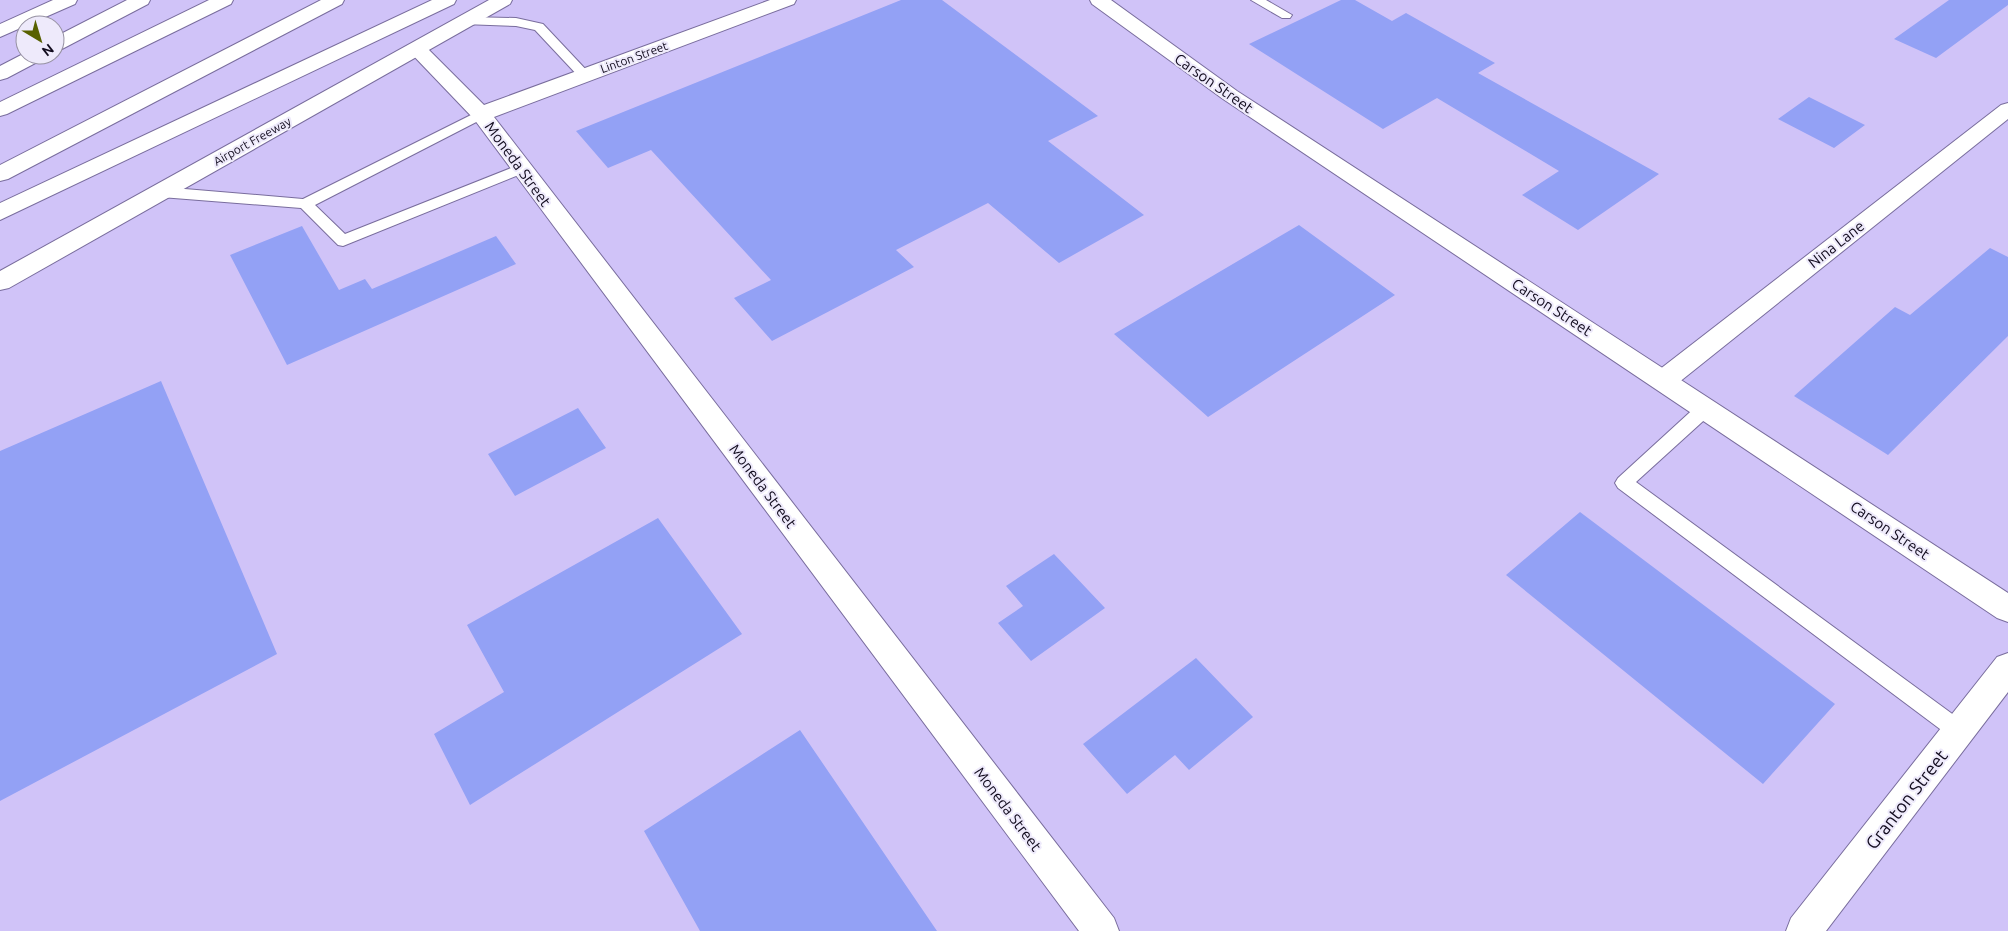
<svg xmlns="http://www.w3.org/2000/svg" width="2008" height="931" font-family="Ubuntu,sans-serif">
<style>
.building{fill:#93a1f5}
.lines{fill:none;stroke-linecap:round;stroke-linejoin:round}
.lane-casing{stroke:#796d9d;stroke-width:2}
.street-casing{stroke:#796d9d;stroke-width:2}
.secondary-casing{stroke:#796d9d;stroke-width:2}
.highway-casing{stroke:#796d9d;stroke-width:2}
.lane{fill:#fff;fill-rule:evenodd}
.street{fill:#fff;fill-rule:evenodd}
.secondary{fill:#fff;fill-rule:evenodd}
.highway{fill:#fff;fill-rule:evenodd}
.labels{text-anchor:middle;dominant-baseline:central;stroke-width:4;stroke-linejoin:round;paint-order:stroke}
.far-street-label{font-size:12px;fill:#110b1d;stroke:#eeeafb}
.street-label{font-size:15px;fill:#110b1d;stroke:#eeeafb}
.near-street-label{font-size:18px;fill:#110b1d;stroke:#eeeafb}
</style>
<rect width="100%" height="100%" fill="#d0c3f8"/>
<path class="building" d="M 901,0 L 942,0 L 1098,116 L 1048,141 L 1144,215 L 1059,263 L 988,203 L 896,250 L 914,267 L 772,341 L 734,298 L 771,280 L 651,150 L 608,168 L 576,131 Z
M 1341,0 L 1355,0 L 1392,21 L 1406,13 L 1495,63 L 1478,73 L 1659,174 L 1578,230 L 1522,195 L 1559,171 L 1437,98 L 1383,129 L 1249,44 Z
M 1949,0 L 2008,0 L 2008,5 L 1936,58 L 1894,39 Z
M 1809,97 L 1865,125 L 1834,148 L 1778,119 Z
M 1299,225 L 1395,295 L 1208,417 L 1114,334 Z
M 302,226 L 339,290 L 365,279 L 372,289 L 496,236 L 516,264 L 287,365 L 230,255 Z
M 1990,248 L 2008,257 L 2008,336 L 1888,455 L 1794,396 L 1895,307 L 1910,315 Z
M 161,381 L 277,654 L 0,801 L 0,451 Z
M 578,408 L 606,448 L 515,496 L 488,454 Z
M 1580,512 L 1835,704 L 1763,784 L 1506,575 Z
M 658,518 L 742,634 L 470,805 L 434,734 L 504,692 L 467,625 Z
M 1054,554 L 1105,608 L 1031,661 L 998,623 L 1023,606 L 1006,586 Z
M 1196,658 L 1253,717 L 1189,770 L 1175,755 L 1127,794 L 1083,744 Z
M 800,730 L 937,931 L 700,931 L 644,831 Z"/>
<g class="lines">
<defs>
<path id="lane" d="M 1251,0 L 1266,0 L 1292,15 L 1290,18 L 1282,18 Z
M 467,17 L 516,18 L 543,24 L 591,75 L 585,79 L 580,78 L 535,30 L 516,26 L 463,24 L 461,21 Z
M 481,110 L 488,114 L 486,117 L 315,205 L 345,234 L 516,166 L 526,166 L 528,169 L 526,172 L 343,246 L 338,245 L 301,208 L 161,197 L 156,195 L 154,192 L 156,189 L 161,187 L 303,199 Z
M 1706,402 L 1712,403 L 1714,408 L 1712,413 L 1636,482 L 1966,724 L 1969,731 L 1966,738 L 1959,741 L 1952,738 L 1618,488 L 1615,483 L 1618,478 L 1700,403 Z"/>
<path id="street" d="M 770,0 L 796,0 L 794,4 L 494,117 L 1114,918 L 1119,931 L 1079,931 L 474,119 L 407,49 L 410,45 L 417,43 L 424,45 L 484,105 Z
M 2008,103 L 2008,119 L 1673,387 L 1664,390 L 1655,387 L 1651,380 L 1655,373 L 2001,105 Z
M 2008,653 L 2008,692 L 1826,931 L 1786,931 L 1791,918 L 1997,657 Z"/>
<path id="secondary" d="M 53,0 L 77,0 L 75,4 L 0,37 L 0,24 Z
M 489,0 L 512,0 L 510,4 L 9,288 L 0,290 L 0,271 Z
M 1090,0 L 1111,0 L 1237,91 L 2008,593 L 2008,622 L 1997,618 L 1223,99 L 1092,4 Z"/>
<path id="highway" d="M 127,0 L 150,0 L 148,4 L 62,49 L 55,51 L 55,37 Z
M 209,0 L 233,0 L 231,4 L 7,114 L 0,116 L 0,102 Z
M 321,0 L 344,0 L 342,4 L 8,179 L 0,181 L 0,165 Z
M 432,0 L 456,0 L 454,4 L 0,220 L 0,203 Z
M 25,53 L 25,55 L 46,55 L 43,59 L 7,78 L 0,80 L 0,66 Z"/>
</defs>
<use href="#lane" class="lane-casing"/>
<use href="#street" class="street-casing"/>
<use href="#secondary" class="secondary-casing"/>
<use href="#highway" class="highway-casing"/>
<use href="#lane" class="lane"/>
<use href="#street" class="street"/>
<use href="#secondary" class="secondary"/>
<use href="#highway" class="highway"/>
</g>
<g class="labels">
<g class="far-street-label">
<text transform="translate(634 57) rotate(-20)">Linton Street</text>
<text transform="translate(252 141) rotate(-29)">Airport Freeway</text>
</g>
<g class="street-label">
<text transform="translate(1214 83) rotate(35)">Carson Street</text>
<text transform="translate(518 164) rotate(54)">Moneda Street</text>
<text transform="translate(1836 244) rotate(-38)">Nina Lane</text>
<text transform="translate(1552 307) rotate(33)">Carson Street</text>
<text transform="translate(763 486) rotate(53)">Moneda Street</text>
<text transform="translate(1890 530) rotate(34)">Carson Street</text>
<text transform="translate(1008 809) rotate(53)">Moneda Street</text>
</g>
<g class="near-street-label">
<text transform="translate(1906 799) rotate(-52)">Granton Street</text>
</g>
</g>
<g transform="translate(40 40) rotate(142)"><circle r="24" fill="#eeeafb" stroke="#9691a2"/>
<path d="M0-4L9 19L0 12L-9 19Z" fill="#586100"/>
<text y="-8" font-size="14" font-weight="bold" text-anchor="middle" fill="#110b1d">N</text>
</g>
</svg>
